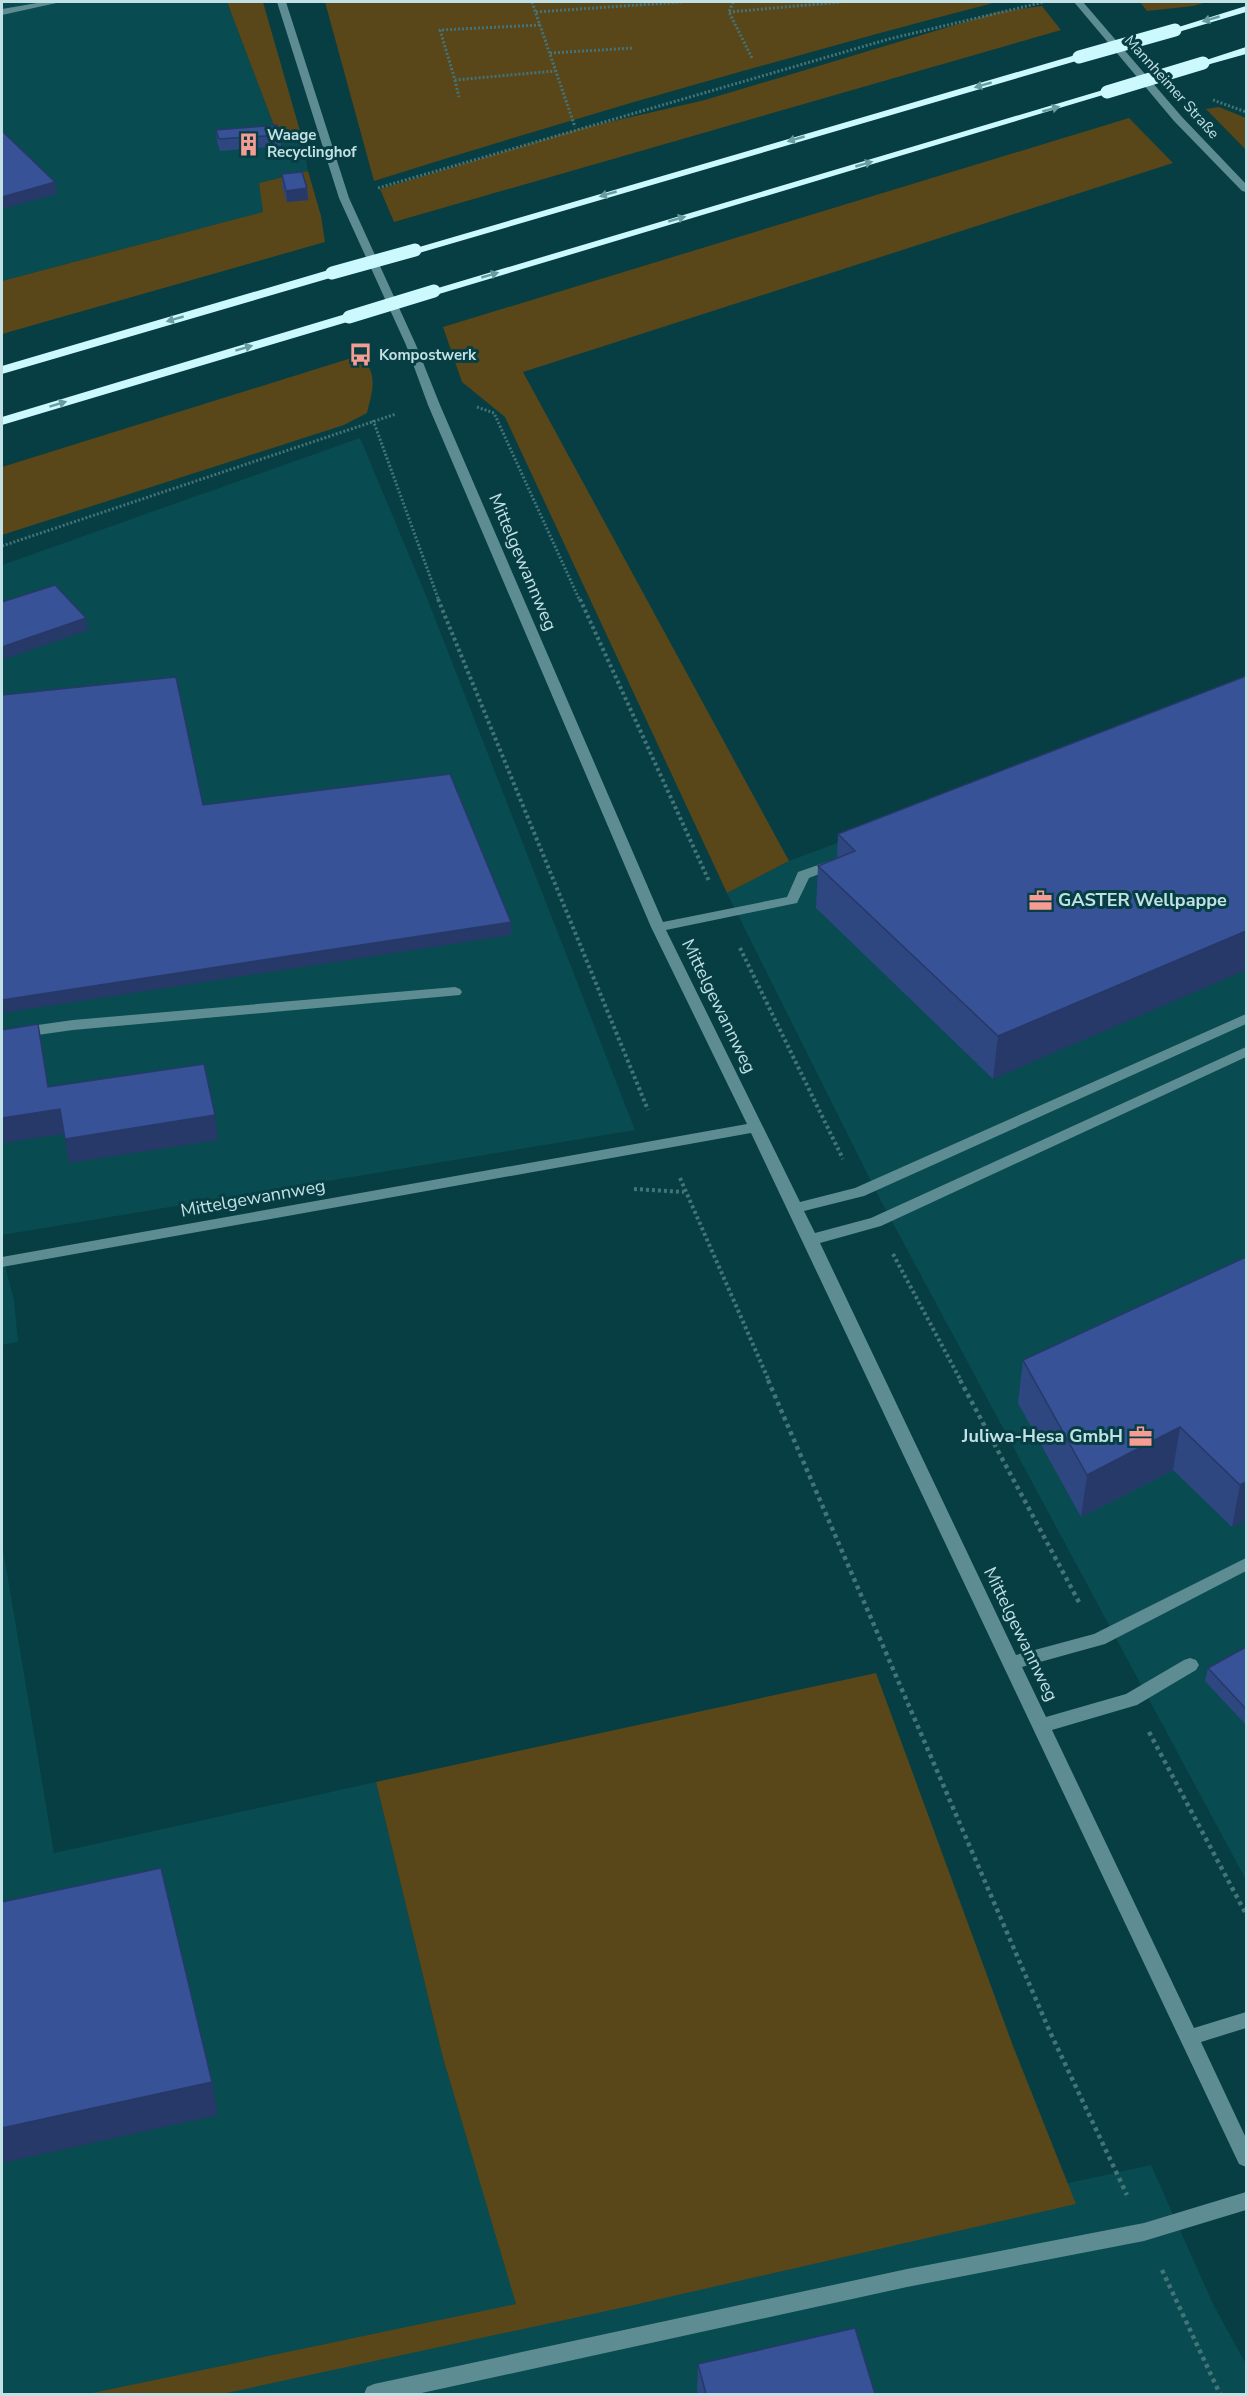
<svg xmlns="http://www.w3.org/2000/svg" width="1248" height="2396" font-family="'Nunito Sans',sans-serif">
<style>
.built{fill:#084b51}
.green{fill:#594619}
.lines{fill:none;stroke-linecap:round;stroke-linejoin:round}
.path-far2{stroke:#447378;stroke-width:3;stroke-dasharray:2 2;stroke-linecap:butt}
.path-far1{stroke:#447378;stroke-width:4;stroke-dasharray:3 3;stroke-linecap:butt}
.path{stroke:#447378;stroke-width:4.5;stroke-dasharray:4 4;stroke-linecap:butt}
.minor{fill:#5d8d93;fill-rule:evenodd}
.highway{fill:#ccf9fe;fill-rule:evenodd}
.highway-bridge{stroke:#ccf9fe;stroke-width:13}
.wall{fill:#2f4781}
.shaded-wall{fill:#263969}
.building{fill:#375296;stroke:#263969;stroke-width:1.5}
.oneway{fill:#699ca0}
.labels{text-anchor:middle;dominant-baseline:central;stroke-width:6;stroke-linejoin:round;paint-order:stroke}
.far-street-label{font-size:15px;fill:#c2e1e5;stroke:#063e43}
.far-poi-label{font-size:15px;font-weight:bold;fill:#c2e1e5;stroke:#063e43;text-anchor:start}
.street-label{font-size:18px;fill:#c2e1e5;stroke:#063e43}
.poi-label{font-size:18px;font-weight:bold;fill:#c2e1e5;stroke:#063e43;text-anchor:start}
</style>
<rect width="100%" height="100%" fill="#063e43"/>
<path class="built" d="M 2,2 L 227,2 L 278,136 L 302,138 L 308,171 L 259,183 L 264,212 L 2,281 Z
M 360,438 L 425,593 L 635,1130 L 2,1235 L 2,565 Z
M 1246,690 L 1246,1880 L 881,1201 L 727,893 L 789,861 Z
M 2,1254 L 14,1300 L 18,1342 L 2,1345 Z
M 2,1543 L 54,1853 L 376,1782 L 443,2058 L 517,2304 L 1151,2165 L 1213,2304 L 1246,2364 L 1246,2394 L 2,2394 Z"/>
<path class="green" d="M 227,2 L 263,2 L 302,138 L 278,136 Z
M 325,2 L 997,2 C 787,57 580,116 374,181 Z
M 1140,2 L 1207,2 L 1193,6 L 1147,11 Z
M 1042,6 L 1061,30 L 394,222 L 380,189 L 579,129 L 705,100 L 998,12 Z
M 1219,107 L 1246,118 L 1246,150 L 1206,109 Z
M 1129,118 L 1173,163 L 523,372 L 789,861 L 727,893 L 505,417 L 462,382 L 443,327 Z
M 308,171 L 321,216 L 325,242 L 2,334 L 2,281 L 263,212 L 259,183 Z
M 361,355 C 378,375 373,389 367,413 L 344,425 L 2,535 L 2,467 Z
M 876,1673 L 1013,2046 L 1076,2204 L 625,2307 L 222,2394 L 88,2394 L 516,2304 L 443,2058 L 376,1782 Z"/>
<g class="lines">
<path class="path-far2" d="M 532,2 L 575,127
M 733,2 L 729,12 L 752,58
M 536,12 L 682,2
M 729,12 L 841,2
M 540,25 L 440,30 L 455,80 L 555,71
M 550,53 L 634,48
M 455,80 L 459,97
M 1213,100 L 1246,112
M 378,188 L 889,39 L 1044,2
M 477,407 L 494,413 L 580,601
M 373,420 L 439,601
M 2,546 L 396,414"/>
<path class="path-far1" d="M 438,599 L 648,1110
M 580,599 L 709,881
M 740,948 L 843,1159
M 680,1178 L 769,1381
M 634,1189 L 684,1192
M 893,1254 L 961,1381"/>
<path class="path" d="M 768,1380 L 1050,2032 L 1127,2195
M 960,1380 L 1080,1604
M 1149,1732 L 1246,1914
M 1162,2270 L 1220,2394"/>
<path class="minor" d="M 43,2 L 61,2 L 2,15 L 2,9 Z
M 277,2 L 286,2 L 349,198 L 416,345 L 440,405 L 663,922 L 787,897 L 798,872 L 835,859 L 842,863 L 840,866 L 809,878 L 797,903 L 666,930 L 800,1202 L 855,1188 L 1246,1014 L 1246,1024 L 864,1196 L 804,1211 L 815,1233 L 871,1218 L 1246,1047 L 1246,1057 L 881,1226 L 820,1243 L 1016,1655 L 1094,1634 L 1246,1558 L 1246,1571 L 1105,1644 L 1022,1667 L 1046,1717 L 1126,1694 L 1184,1660 L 1190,1658 L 1196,1660 L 1199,1665 L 1196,1670 L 1137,1705 L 1052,1730 L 1194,2028 L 1246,2012 L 1246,2028 L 1201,2042 L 1246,2138 L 1246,2167 L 1239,2164 L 751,1133 L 2,1267 L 2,1257 L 747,1124 L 651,927 L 428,405 L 406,345 L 339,198 Z
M 1074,2 L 1083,2 L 1182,117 L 1246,184 L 1246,192 L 1242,191 L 1174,121 Z
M 455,987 L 460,989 L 462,992 L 460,995 L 73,1030 L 2,1040 L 2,1030 L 73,1020 Z
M 1246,2192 L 1246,2210 L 1144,2241 L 907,2287 L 417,2394 L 364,2394 L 367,2387 L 374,2384 L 907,2269 L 1144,2223 Z"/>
<path class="highway" d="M 1246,6 L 1246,12 L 1175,33 L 1169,30 Z
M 1246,47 L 1246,54 L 1203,66 L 1197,63 Z
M 1079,54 L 1085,57 L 1083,59 L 419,253 L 411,253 L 409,250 Z
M 1103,90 L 1113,92 L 439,294 L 429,294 L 428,291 Z
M 332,269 L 338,273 L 337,276 L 2,374 L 2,366 Z
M 349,313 L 354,314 L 354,320 L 2,425 L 2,417 Z"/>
<path class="highway-bridge" d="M 1079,57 L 1175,30
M 1107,92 L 1203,63
M 332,273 L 415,250
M 349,317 L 434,291"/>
</g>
<path class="wall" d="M 216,130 L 280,135 L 281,146 L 220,151 L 217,141 Z
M 282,174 L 307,188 L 308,200 L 287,202 L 282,186 Z
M 1246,676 L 993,1079 L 816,908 L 818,866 L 837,858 L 838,834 Z
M 1246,1257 L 1246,1520 L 1232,1527 L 1173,1470 L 1081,1517 L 1018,1403 L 1023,1360 Z
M 1246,1647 L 1246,1725 L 1205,1681 L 1208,1668 Z
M 698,2364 L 875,2394 L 697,2394 Z"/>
<path class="shaded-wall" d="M 55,182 L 57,194 L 2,209 L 2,197 Z
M 307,188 L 308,200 L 287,202 L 286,191 Z
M 86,618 L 88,630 L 2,660 L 2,647 Z
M 511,922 L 511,935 L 2,1013 L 2,1000 Z
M 1246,931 L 1246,970 L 993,1079 L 998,1036 Z
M 60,1109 L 64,1134 L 2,1143 L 2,1118 Z
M 215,1115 L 218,1140 L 69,1163 L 65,1139 Z
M 1180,1427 L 1173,1470 L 1081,1517 L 1087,1475 Z
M 1246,1482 L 1246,1520 L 1232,1527 L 1240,1485 Z
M 212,2082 L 218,2115 L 2,2163 L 2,2128 Z"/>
<path class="building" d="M 277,125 L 280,135 L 219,139 L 216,130 Z
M 2,131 L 55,182 L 2,197 Z
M 302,172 L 307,188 L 286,191 L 282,174 Z
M 55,585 L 86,618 L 2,647 L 2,602 Z
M 1246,676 L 1246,931 L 998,1036 L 818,866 L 855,851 L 838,834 Z
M 176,677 L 203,805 L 450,774 L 511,922 L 2,1000 L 2,695 Z
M 38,1024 L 48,1087 L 204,1064 L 215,1115 L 65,1139 L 60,1109 L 2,1118 L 2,1030 Z
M 1246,1257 L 1246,1482 L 1240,1485 L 1180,1427 L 1087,1475 L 1023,1360 Z
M 1246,1647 L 1246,1709 L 1208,1668 Z
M 161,1868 L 212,2082 L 2,2128 L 2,1902 Z
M 855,2328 L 875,2394 L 706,2394 L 698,2364 Z"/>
<defs><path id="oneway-solid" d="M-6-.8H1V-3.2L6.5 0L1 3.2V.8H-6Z" transform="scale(1.5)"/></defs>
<g class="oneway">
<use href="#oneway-solid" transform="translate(1211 19) rotate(164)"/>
<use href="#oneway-solid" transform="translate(983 85) rotate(164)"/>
<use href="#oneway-solid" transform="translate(1051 109) rotate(-16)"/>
<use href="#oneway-solid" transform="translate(796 139) rotate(164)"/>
<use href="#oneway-solid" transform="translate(864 164) rotate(-16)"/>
<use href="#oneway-solid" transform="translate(608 194) rotate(164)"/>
<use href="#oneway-solid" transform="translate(677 219) rotate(-16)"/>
<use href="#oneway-solid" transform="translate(490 275) rotate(-16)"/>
<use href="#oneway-solid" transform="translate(175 319) rotate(164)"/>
<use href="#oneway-solid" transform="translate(244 348) rotate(-17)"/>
<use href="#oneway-solid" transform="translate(58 404) rotate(-17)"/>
</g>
<defs>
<symbol id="building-bare" viewBox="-9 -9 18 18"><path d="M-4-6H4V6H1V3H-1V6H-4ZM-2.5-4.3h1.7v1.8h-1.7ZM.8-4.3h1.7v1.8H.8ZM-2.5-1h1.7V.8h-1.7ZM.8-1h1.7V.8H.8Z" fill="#f59c94" stroke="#063e43" stroke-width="2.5" paint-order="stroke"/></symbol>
<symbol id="bus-bare" viewBox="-9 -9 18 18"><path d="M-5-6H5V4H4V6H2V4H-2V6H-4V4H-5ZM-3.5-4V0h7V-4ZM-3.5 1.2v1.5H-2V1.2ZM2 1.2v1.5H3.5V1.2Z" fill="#f59c94" stroke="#063e43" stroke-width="2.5" paint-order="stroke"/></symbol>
<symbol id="office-bare" viewBox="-9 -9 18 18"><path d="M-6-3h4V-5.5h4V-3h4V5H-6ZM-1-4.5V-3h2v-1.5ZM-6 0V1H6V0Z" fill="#f59c94" stroke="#063e43" stroke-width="2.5" paint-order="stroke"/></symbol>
</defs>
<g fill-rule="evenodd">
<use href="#building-bare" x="232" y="128" width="33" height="33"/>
<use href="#bus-bare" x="344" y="338" width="33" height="33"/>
<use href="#office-bare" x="1024" y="884" width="33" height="33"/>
<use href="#office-bare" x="1124" y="1420" width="33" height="33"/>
</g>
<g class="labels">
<g class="far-street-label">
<text transform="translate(1172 87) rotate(48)">Mannheimer Straße</text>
</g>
<g class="far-poi-label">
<text x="267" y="135">Waage<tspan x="267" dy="17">Recyclinghof</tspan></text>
<text x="379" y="355">Kompostwerk</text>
</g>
<g class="street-label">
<text transform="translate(523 562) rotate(67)">Mittelgewannweg</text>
<text transform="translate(719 1006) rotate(64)">Mittelgewannweg</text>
<text transform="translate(253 1198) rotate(-10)">Mittelgewannweg</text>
<text transform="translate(1021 1634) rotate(64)">Mittelgewannweg</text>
</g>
<g class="poi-label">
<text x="1058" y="900">GASTER Wellpappe</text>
<text x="1123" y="1436" text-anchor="end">Juliwa-Hesa GmbH</text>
</g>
</g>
<rect width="1248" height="2396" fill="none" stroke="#c2e1e5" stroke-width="6"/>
</svg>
